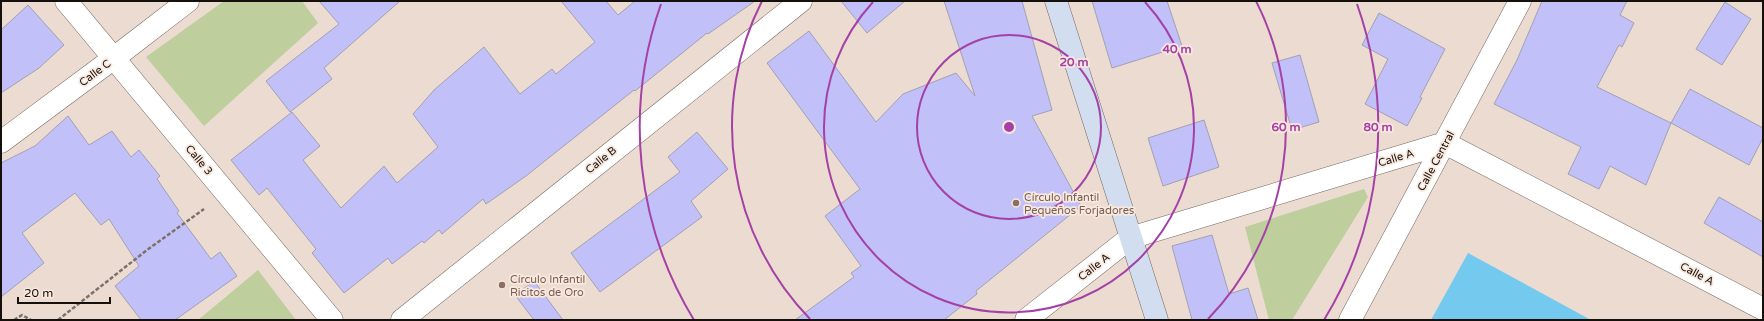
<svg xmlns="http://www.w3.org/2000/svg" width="1764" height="321" font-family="'Varela Round',sans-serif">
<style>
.green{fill:#bece9c}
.water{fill:#74caee}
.building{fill:#c2c0f8;stroke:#a2a1b2}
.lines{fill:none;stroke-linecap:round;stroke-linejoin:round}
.minor-casing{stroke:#76685f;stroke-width:23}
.secondary-casing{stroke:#76685f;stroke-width:23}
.path{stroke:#7b716a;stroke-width:2.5;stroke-dasharray:4 2;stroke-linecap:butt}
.minor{stroke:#fff;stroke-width:22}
.secondary{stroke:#d2def0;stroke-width:22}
.ring{fill:none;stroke:#a541a6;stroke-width:2}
.education-dot{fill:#8d6e63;stroke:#f8e8dd;stroke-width:1.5}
.labels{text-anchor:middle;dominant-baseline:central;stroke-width:3.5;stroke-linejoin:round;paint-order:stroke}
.street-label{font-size:11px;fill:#15100c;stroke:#f8e8dd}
.education-label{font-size:11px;fill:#785e54;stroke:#f8e8dd;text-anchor:start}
.centre{fill:#a541a6;stroke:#f8e8dd;stroke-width:2}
.ring-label{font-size:12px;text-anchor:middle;font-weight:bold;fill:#a541a6;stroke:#f8e8dd;stroke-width:3.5;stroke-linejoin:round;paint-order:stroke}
</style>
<rect width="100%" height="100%" fill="#ebdbd0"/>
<path class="green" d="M 224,1 L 302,1 L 318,23 L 204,126 L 146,57 Z
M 1364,189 L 1368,197 L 1292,320 L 1269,320 L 1245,227 Z
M 258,270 L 296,320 L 198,320 Z"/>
<path class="water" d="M 1468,253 L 1591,320 L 1431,320 Z"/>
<path class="building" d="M 319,1 L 400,1 L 324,68 L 332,79 L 290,112 L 266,81 L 339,24 Z
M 561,1 L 606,1 L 618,15 L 635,1 L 755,1 L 708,34 L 707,33 L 635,91 L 634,90 L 526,176 L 486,204 L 483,199 L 442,234 L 439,230 L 424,243 L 422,241 L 392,264 L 388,258 L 344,293 L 312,253 L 316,249 L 267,188 L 259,195 L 231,160 L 292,112 L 320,146 L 303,160 L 341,208 L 384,166 L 397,183 L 438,147 L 413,114 L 434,90 L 484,47 L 520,94 L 552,69 L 556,74 L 595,42 Z
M 841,1 L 905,1 L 867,33 Z
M 944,1 L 1022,1 L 1052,110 L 1032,116 L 1081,206 L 976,291 L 977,294 L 944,320 L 795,320 L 854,277 L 851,273 L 861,266 L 825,216 L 860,189 L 767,63 L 809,31 L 876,122 L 903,94 L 956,73 L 975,96 Z
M 1092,1 L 1167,1 L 1182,46 L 1112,68 Z
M 1542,1 L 1627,1 L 1620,15 L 1634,23 L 1622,47 L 1619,45 L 1597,87 L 1671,123 L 1646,185 L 1610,166 L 1599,189 L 1568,174 L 1581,147 L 1494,104 L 1517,60 Z
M 1725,2 L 1751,19 L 1722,65 L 1696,49 Z
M 28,5 L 64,45 L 39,68 L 1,93 L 1,30 Z
M 1379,13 L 1445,49 L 1420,97 L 1422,98 L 1407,126 L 1365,104 L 1388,59 L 1362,45 Z
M 1300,55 L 1319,122 L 1292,130 L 1272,63 Z
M 1690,89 L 1763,128 L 1763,138 L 1749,165 L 1671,123 Z
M 68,116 L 89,145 L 112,131 L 131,157 L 139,150 L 160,176 L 157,179 L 179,211 L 177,213 L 211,259 L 220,252 L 237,276 L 175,320 L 141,320 L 115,286 L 139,266 L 109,219 L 101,225 L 75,193 L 22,233 L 44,263 L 1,297 L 1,163 L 35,146 Z
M 1204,120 L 1219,167 L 1163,186 L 1148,138 Z
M 697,132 L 728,169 L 691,201 L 702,217 L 600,292 L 571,253 L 680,172 L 668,157 Z
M 1719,197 L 1763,222 L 1763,257 L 1704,223 Z
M 1212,235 L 1229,294 L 1248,288 L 1258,320 L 1192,320 L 1172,246 Z
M 534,281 L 563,320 L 534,320 L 515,295 Z"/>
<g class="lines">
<defs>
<path id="minor" d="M 66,1 L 332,320
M 1,142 L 114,58 L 188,1
M 402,320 L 801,1
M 1026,320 L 1130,238 L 1445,143 L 1763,309
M 1350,320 L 1520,1"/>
<path id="secondary" d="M 1056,1 L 1157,320"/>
</defs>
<use href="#minor" class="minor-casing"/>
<use href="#secondary" class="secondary-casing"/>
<path class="path" d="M 14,320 L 22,315 L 31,320
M 58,320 L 147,250 L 204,209"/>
<use href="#minor" class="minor"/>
<use href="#secondary" class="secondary"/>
</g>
<g class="ring">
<circle cx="1009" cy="127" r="92"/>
<path d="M1145 2A185 185 0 1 1 873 2"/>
<path d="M810 319A277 277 0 0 1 762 1M1256 1A277 277 0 0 1 1208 319"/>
<path d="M694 320A369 369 0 0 1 661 4M1357 4A369 369 0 0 1 1324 320"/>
</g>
<g class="education-dot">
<circle cx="1016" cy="203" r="4"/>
<circle cx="502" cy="285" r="4"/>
</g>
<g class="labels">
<g class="street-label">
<text transform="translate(95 73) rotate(-37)">Calle C</text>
<text transform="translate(1396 158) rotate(-17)">Calle A</text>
<text transform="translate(199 160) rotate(50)">Calle 3</text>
<text transform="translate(601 160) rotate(-39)">Calle B</text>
<text transform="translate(1436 161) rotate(-62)">Calle Central</text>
<text transform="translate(1094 267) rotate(-38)">Calle A</text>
<text transform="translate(1697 274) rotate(28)">Calle A</text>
</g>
<g class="education-label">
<text x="1024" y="197">Círculo Infantil<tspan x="1024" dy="13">Pequeños Forjadores</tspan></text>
<text x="510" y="279">Círculo Infantil<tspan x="510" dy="13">Ricitos de Oro</tspan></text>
</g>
</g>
<circle cx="1009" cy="127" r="6" class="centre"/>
<g class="ring-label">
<text x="1177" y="53">40 m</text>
<text x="1074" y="66">20 m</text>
<text x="1286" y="131">60 m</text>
<text x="1378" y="131">80 m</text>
</g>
<rect width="1764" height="321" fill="none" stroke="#15100c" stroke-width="4"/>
<path d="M18 297v6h92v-6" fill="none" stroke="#15100c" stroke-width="2"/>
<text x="24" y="297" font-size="12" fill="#15100c" stroke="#f8e8dd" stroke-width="3" paint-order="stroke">20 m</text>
</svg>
